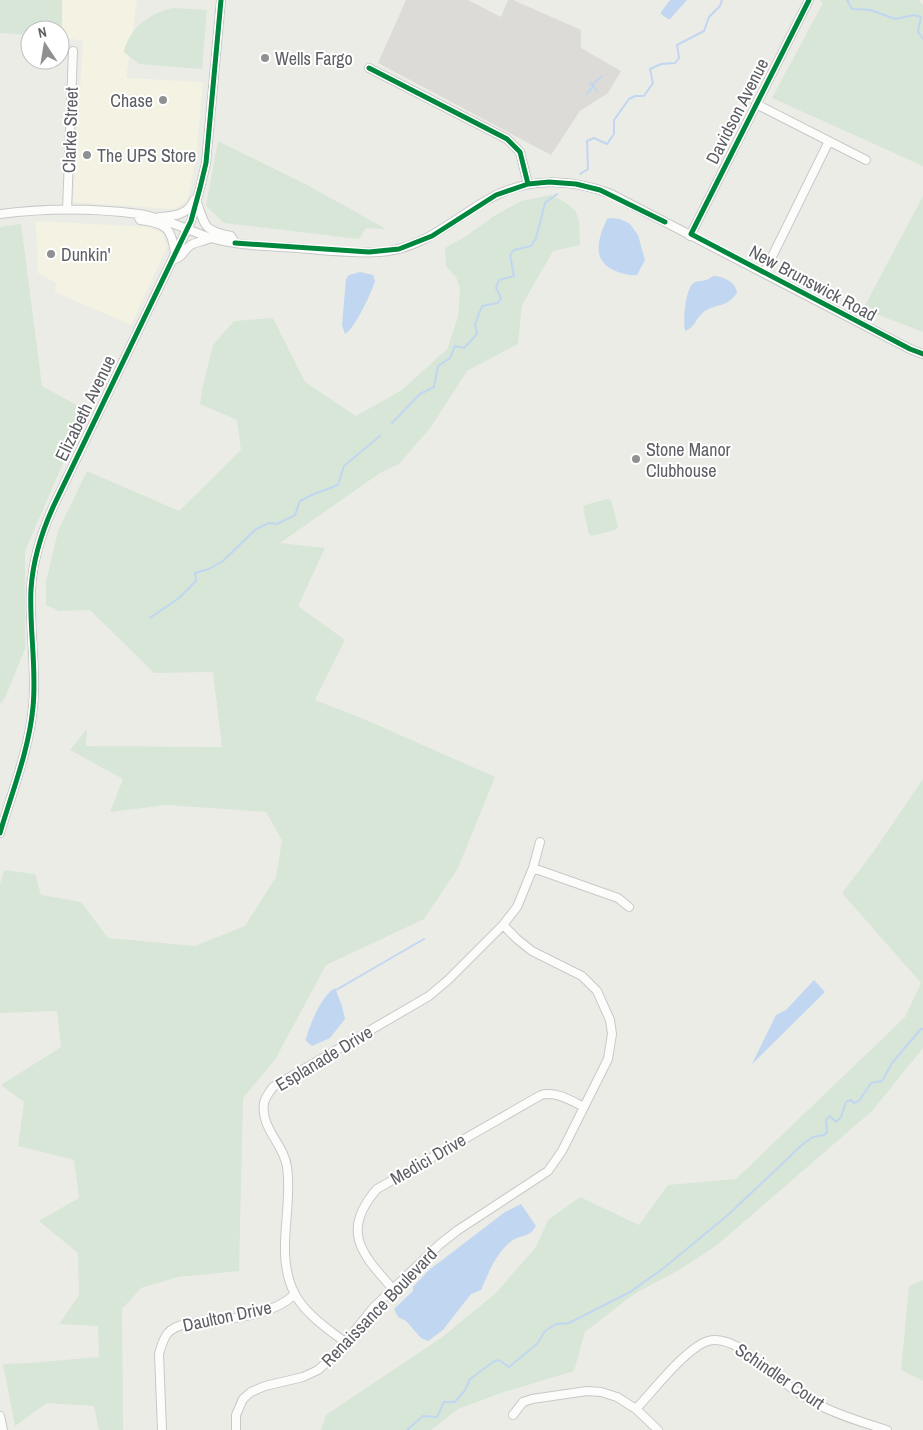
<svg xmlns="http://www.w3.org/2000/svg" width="923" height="1430" font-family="'Archivo Narrow',sans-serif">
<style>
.commercial{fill:#f4f2e2}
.industrial{fill:#dcdbd7}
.green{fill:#d7e6d6}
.water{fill:#c1d6f1}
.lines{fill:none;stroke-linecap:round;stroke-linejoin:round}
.stream{stroke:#c1d6f1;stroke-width:2}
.minor-casing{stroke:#c8c8c8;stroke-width:10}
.minor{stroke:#fcfcfb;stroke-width:8}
.cycleway-casing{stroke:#fff;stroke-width:8}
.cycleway{stroke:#00873e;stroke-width:5}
.poi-dot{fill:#8f9092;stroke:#fff;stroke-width:2}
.labels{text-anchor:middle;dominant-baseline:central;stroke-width:4;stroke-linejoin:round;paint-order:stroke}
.poi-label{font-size:18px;fill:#5d5f64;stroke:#fff;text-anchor:start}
.street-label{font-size:18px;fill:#5d5f64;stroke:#fff}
</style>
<rect width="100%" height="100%" fill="#ecece7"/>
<path class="commercial" d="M 62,0 L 137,0 L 126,78 L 203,82 L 196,159 L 188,198 L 180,206 L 173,209 L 73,202 L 83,41 L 62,37 Z
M 36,221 L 149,227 L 162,233 L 167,247 L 131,325 L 55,292 L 56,283 L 38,273 Z"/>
<path class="industrial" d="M 406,0 L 468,0 L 501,17 L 508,0 L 513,0 L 581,30 L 581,48 L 621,71 L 608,93 L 580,111 L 551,155 L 378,63 Z"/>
<path class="green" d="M 0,0 L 62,0 L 62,37 L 60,37 L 60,30 L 30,30 L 30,35 L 0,33 Z
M 819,0 L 919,0 L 923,5 L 923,166 L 772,98 L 823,3 Z
M 172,8 L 207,10 L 202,69 L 139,64 L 124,52 C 129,28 149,14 172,8 Z
M 218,141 L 309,186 L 386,229 L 366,228 L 359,239 L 224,223 L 206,206 Z
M 551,195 C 582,210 579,213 580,245 L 553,251 L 522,305 L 518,344 L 467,371 L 431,427 L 399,464 L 380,473 L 280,543 L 325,548 L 298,606 L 345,640 L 315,700 L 366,720 L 495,777 L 458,868 L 424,919 L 326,965 L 276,1058 L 243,1098 L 239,1271 L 178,1277 L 141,1288 L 122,1309 L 123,1430 L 99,1430 L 94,1406 L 47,1403 L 15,1426 L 3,1364 L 29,1363 L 99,1357 L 98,1326 L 59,1324 L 79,1295 L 78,1253 L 39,1221 L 79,1198 L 74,1160 L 18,1146 L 24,1102 L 1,1085 L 61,1047 L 57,1011 L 0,1013 L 0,884 L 4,870 L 35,874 L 41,895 L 81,902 L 108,938 L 195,946 L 245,926 L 276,877 L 282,840 L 266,812 L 167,805 L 110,812 L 123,779 L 70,750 L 87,729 L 86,746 L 222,747 L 213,672 L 154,673 L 90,610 L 59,611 L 46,605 L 46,582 L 58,531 L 87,471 L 179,511 L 241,450 L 237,420 L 200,404 L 203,385 L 213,345 L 234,321 L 273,318 L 305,382 L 356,416 L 402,390 L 447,349 L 458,317 L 460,288 L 456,277 L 446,266 L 445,248 L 465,237 L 494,216 L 521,201 Z
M 923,196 L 923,332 L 863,309 Z
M 21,224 L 42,386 L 86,410 L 25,551 L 25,649 L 5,698 L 0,704 L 0,227 Z
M 607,499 L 611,500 L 618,527 L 615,530 L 592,536 L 589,534 L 583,508 L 585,505 Z
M 923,779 L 923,1048 L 872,1111 L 716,1246 L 679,1270 L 634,1294 L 585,1332 L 574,1371 L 501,1393 L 458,1409 L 431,1430 L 321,1430 L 326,1415 L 441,1338 L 495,1294 L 536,1247 L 548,1220 L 580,1197 L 639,1225 L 668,1185 L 736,1179 L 905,1017 L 921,983 L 842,893 L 874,851 Z
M 923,1280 L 923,1381 L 901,1370 L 909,1286 Z"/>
<path class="water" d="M 670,0 L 687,0 L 670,19 L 668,19 L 661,14 L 661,12 Z
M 610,218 L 620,219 L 630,224 L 638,235 L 645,260 L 637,275 C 631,276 624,274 618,272 C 591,262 597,241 607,219 Z
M 360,272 L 373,275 L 375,281 C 372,292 354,330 345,334 L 342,325 L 346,279 L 349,275 Z
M 713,276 C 723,276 736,282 737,293 C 726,308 718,303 705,311 C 696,317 695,328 685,331 C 683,322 685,286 695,282 C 702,280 706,282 713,276 Z
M 814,980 L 825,992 L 752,1064 L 776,1015 L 786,1010 Z
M 335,988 L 342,1006 L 345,1019 L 330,1038 L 312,1046 L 305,1040 C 308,1036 307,1033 309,1029 C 314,1016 323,995 335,988 Z
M 521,1204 L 536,1226 C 529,1238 523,1234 513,1240 C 496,1252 489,1272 481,1290 L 471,1294 L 443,1330 L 428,1341 L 421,1338 L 406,1321 L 398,1317 L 394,1309 L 413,1291 L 413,1287 L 429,1270 L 505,1212 Z"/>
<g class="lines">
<path class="stream" d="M 847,0 L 852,9 L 871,10 L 895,19 L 914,15 L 921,17 L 918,32 L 923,39
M 590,83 L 593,86 L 594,83 L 602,76
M 587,94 L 593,86 L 597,91
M 580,174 L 588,169 L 587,141 L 594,138 L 607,144 L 614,134 L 614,120 L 629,99 L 635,96 L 644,96 L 653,83 L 650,69 L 661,64 L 675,63 L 679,58 L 677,45 L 704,31 L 709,17 L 720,6 L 722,0
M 392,423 L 420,394 L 434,387 L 438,366 L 450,358 L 455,346 L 464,348 L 477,334 L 475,324 L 482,306 L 498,303 L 501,298 L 496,288 L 499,280 L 514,276 L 510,255 L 514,250 L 531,246 L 536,238 L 545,203 L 557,194
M 150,618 L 179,598 L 196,581 L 195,573 L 209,569 L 223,561 L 256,529 L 269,523 L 277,524 L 295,515 L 300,501 L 314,494 L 338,485 L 344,466 L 380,436
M 336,990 L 424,939
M 407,1430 L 423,1416 L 437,1417 L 444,1402 L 455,1402 L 465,1390 L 470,1379 L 493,1362 L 499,1360 L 509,1367 L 537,1344 L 545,1331 L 556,1324 L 569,1323 L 630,1292 L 665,1267 L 729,1214 L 804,1143 L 813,1137 L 824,1135 L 827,1132 L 826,1120 L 830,1116 L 836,1122 L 841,1117 L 846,1102 L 851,1100 L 854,1103 L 859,1101 L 871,1083 L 882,1081 L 892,1063 L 921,1029 L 923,1029"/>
<defs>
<path id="minor" d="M 369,68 L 507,139 L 520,152 L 528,184
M 756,104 L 866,160
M 197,203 C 206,226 202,230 231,236 L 235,243
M 67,210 L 73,51
M 0,214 C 46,208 93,208 139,214 C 165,218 187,230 211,238 C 238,246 268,246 297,248 C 324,250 353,254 380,252 C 423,249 452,220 487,200 C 526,177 570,178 611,194 L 910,349 L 923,354
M 137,214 L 140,220 C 166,223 172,228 175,254
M 160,217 C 174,216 188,215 194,200
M 690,236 L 809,0
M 175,259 C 183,257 184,249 191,245 C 197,241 204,242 210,238
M 764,273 L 829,141
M 0,833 C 12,792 29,750 33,707 C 37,668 29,628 31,589 C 33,559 42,531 54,505 L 191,221 L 200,188 L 206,163 L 221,0
M 533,868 L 618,898 L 629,907
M 392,1288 C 362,1254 340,1231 377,1189 L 541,1095 C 556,1091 570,1100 584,1107
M 345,1342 C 326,1328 301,1311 292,1288 C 276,1250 293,1207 287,1167 C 284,1144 260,1128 264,1103 C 265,1098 270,1091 273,1087 L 429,996 L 448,980 L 503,925 L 517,907 L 533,868 L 540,842
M 636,1409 C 653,1391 686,1348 708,1341 C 718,1338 729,1342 738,1347 C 764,1366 790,1390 819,1405 C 841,1416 864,1423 887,1430
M 513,1415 L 523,1402 L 532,1399 L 587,1391 L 601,1392 L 617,1397 L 636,1409 L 658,1430
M 0,1416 L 3,1430
M 162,1430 L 159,1354 C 164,1336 167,1328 186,1324 C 220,1319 269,1319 295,1294
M 236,1430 L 236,1415 L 243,1399 L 251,1392 L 265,1386 L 303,1377 L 318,1370 L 337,1353 L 373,1308 L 440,1244 L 458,1230 L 548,1171 L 562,1151 L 608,1059 L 612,1034 L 610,1020 L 597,991 L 582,976 L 532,951 L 517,939 L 503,925"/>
</defs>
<use href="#minor" class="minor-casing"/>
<use href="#minor" class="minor"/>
<defs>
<path id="cycleway" d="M 809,0 L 691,234 L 910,349 L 923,354
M 369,68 L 507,139 L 520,152 L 528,184
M 235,243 L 369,252 L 399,249 L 432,236 L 496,195 L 528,184 L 549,182 L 576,184 L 600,190 L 665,222
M 0,833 C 12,792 29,750 33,707 C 37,668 29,628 31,589 C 33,559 42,531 54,505 L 191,221 L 200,188 L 206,163 L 221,0"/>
</defs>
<use href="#cycleway" class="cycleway-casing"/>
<use href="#cycleway" class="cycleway"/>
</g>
<g class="poi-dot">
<circle cx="265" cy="58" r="5"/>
<circle cx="163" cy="100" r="5"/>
<circle cx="87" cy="155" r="5"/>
<circle cx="51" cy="254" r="5"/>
<circle cx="636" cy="459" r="5"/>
</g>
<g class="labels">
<g class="poi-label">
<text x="275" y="58">Wells Fargo</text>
<text x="153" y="100" text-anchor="end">Chase</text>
<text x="97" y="155">The UPS Store</text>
<text x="61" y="254">Dunkin'</text>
<text x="646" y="449">Stone Manor<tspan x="646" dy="21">Clubhouse</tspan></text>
</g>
<g class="street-label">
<text transform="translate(737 111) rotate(-63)">Davidson Avenue</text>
<text transform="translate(70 130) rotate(-88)">Clarke Street</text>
<text transform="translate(813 283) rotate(28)">New Brunswick Road</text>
<text transform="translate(85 408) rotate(-64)">Elizabeth Avenue</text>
<text transform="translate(324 1058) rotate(-31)">Esplanade Drive</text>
<text transform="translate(428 1159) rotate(-30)">Medici Drive</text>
<text transform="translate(379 1307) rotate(-46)">Renaissance Boulevard</text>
<text transform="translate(227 1316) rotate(-12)">Daulton Drive</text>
<text transform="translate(780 1376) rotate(34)">Schindler Court</text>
</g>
</g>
<g transform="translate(45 45) rotate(348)"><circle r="24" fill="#ffffff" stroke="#bebfc1"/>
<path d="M0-4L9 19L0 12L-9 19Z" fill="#8f9092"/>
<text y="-8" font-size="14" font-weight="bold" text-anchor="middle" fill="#5d5f64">N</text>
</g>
</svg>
